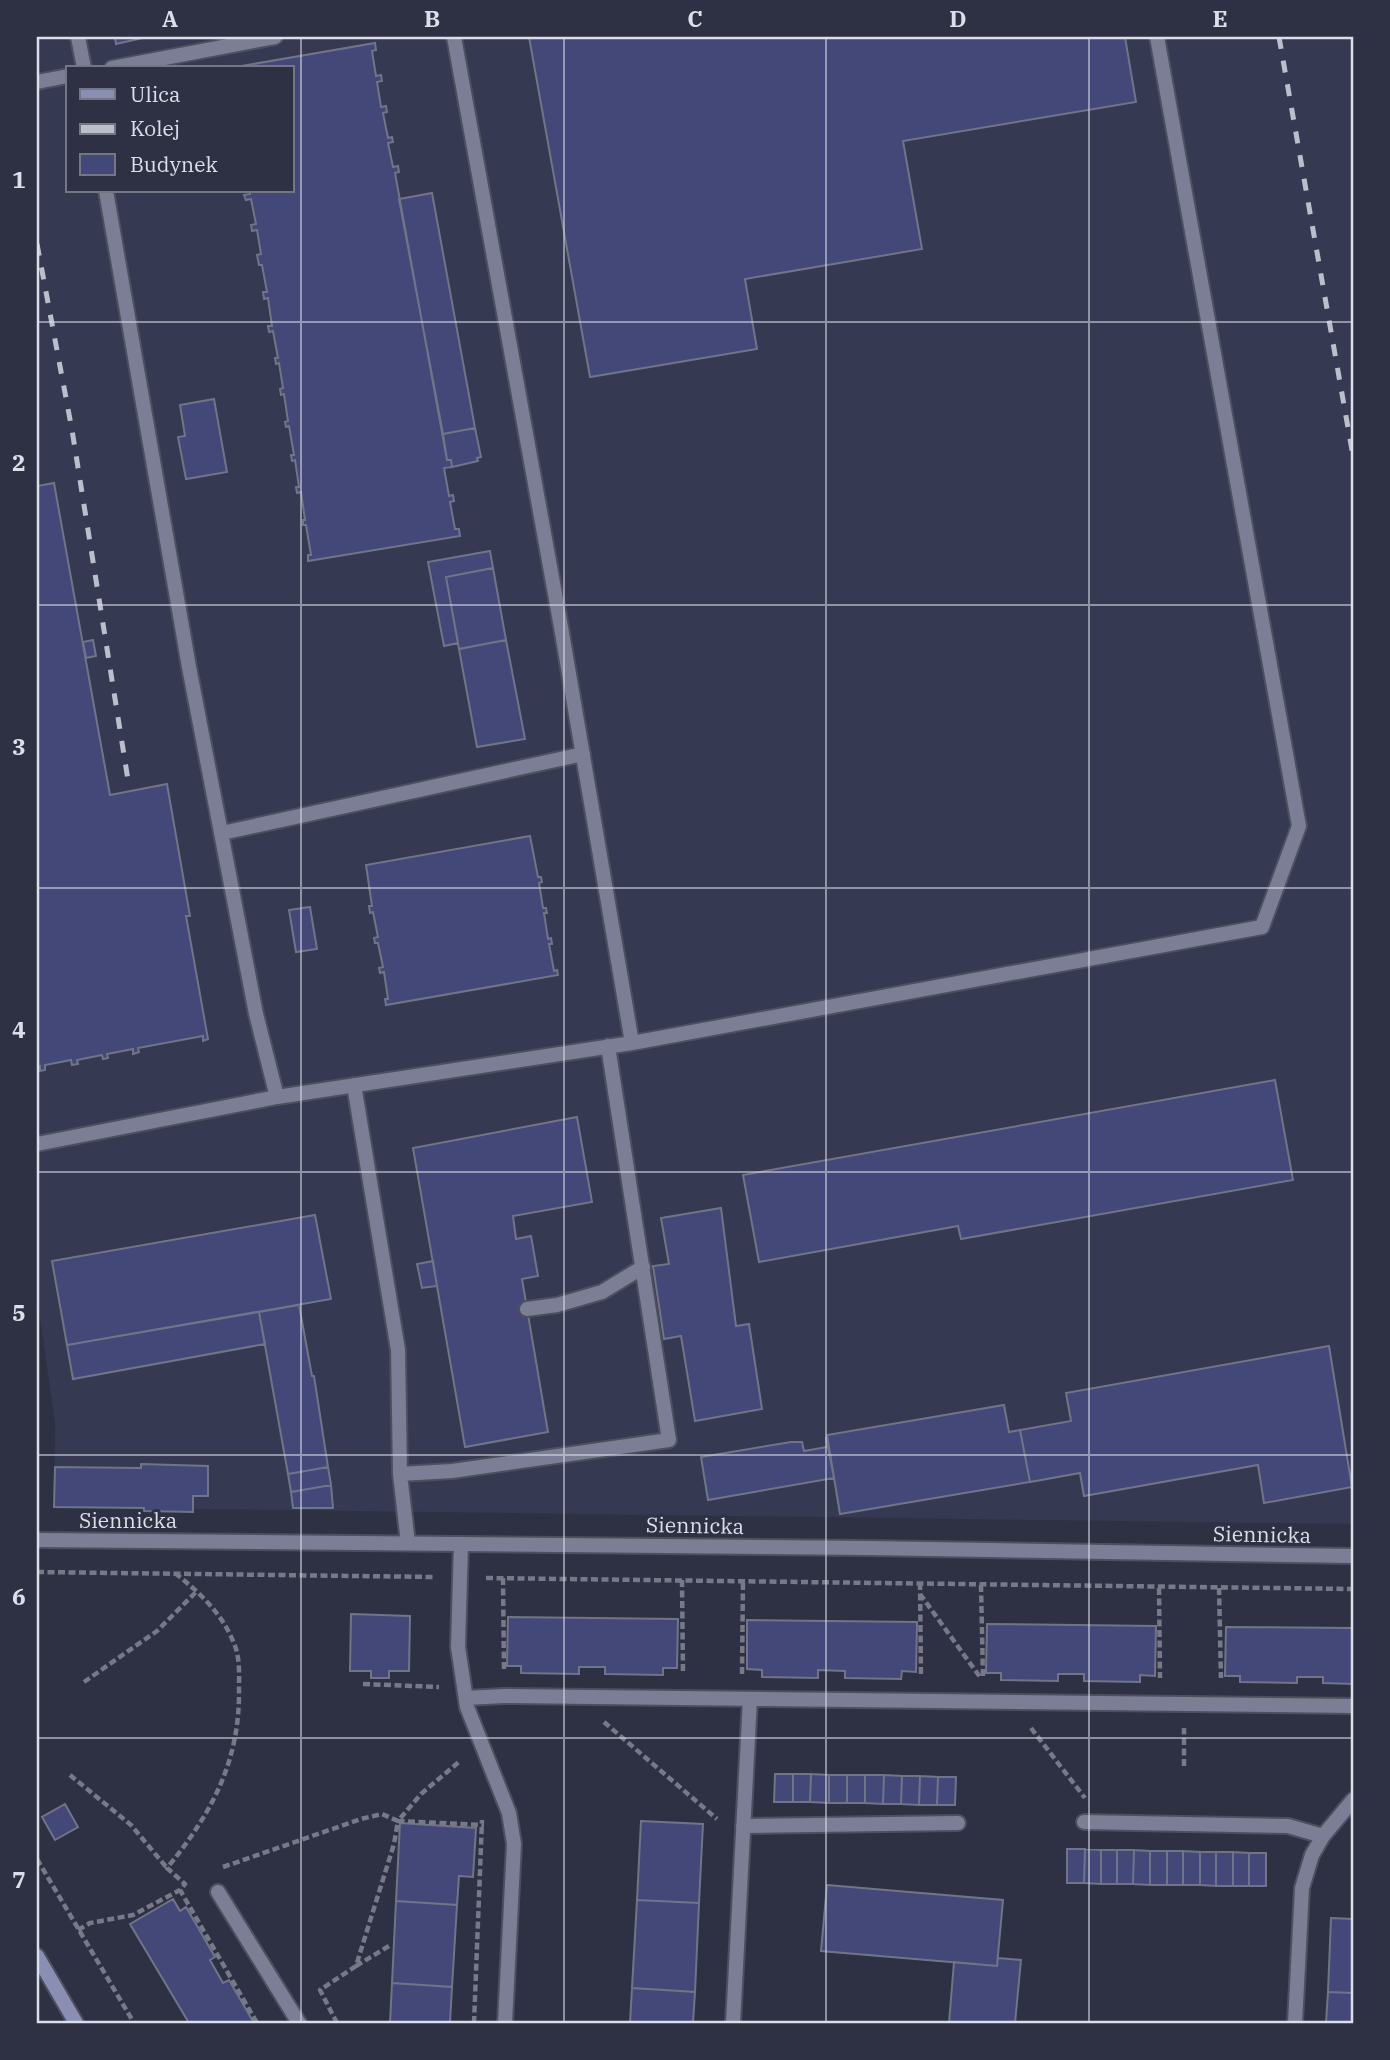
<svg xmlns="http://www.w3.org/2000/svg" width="1390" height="2060" font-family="'IBM Plex Serif',serif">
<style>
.built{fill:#353951;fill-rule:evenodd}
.building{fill:#434879;stroke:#717489;stroke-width:2}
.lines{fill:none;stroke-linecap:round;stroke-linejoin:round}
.lane-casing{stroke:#4d4f5f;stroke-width:18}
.street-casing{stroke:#4d4f5f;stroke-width:18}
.secondary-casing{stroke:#4d4f5f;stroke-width:18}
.path{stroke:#777989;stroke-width:4.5;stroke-dasharray:7 3.5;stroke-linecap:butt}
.lane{stroke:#7b7e94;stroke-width:14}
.street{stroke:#7b7e94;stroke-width:14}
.secondary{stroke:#898eb2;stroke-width:14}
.rail{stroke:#bcbecb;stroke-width:5;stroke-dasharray:12 12;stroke-linecap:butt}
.grid{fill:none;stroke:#dcdeea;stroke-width:2;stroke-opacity:0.55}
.labels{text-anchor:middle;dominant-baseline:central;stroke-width:6;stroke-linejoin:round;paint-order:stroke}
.street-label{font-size:21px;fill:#dcdeea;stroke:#2e3143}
.neatline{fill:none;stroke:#dcdeea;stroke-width:2.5}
.grid-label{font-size:23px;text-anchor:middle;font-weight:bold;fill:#dcdeea}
</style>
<rect width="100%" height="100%" fill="#2e3143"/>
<path class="built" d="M 37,37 L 1353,37 L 1353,1524 L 194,1509 L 193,1512 L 144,1511 L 144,1508 L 54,1507 L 55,1423 L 37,1296 ZM 68,68 L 292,68 L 292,191 L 68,191 Z"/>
<path class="building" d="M 115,37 L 147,37 L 116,44 Z
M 529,37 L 1125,37 L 1136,102 L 903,141 L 922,249 L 745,279 L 757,349 L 590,377 Z
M 375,43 L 376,50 L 372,51 L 376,76 L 381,75 L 382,81 L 377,82 L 381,107 L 386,106 L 387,112 L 383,113 L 388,138 L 392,137 L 393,142 L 388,143 L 393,167 L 398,166 L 399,172 L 395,173 L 447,460 L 451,460 L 452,467 L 444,468 L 449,496 L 453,495 L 454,501 L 450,502 L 455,529 L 459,529 L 460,536 L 308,561 L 308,555 L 311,555 L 306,525 L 303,525 L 303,520 L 305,520 L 301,492 L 297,493 L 296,487 L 299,487 L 295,460 L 292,461 L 291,455 L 294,455 L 289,426 L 286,427 L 285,422 L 288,421 L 284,394 L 281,395 L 280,389 L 283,388 L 279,363 L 276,364 L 275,358 L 278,358 L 273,331 L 269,332 L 268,326 L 272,326 L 268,298 L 264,299 L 263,292 L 267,292 L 262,265 L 259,265 L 257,255 L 261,254 L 257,230 L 252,231 L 251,225 L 256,224 L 251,199 L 246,200 L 244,195 L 250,194 L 249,191 L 292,191 L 292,68 L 230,68 Z
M 432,193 L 475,428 L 443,434 L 399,199 Z
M 214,399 L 227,472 L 186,479 L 178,437 L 185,436 L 180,405 Z
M 475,428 L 481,457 L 477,458 L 478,461 L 452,467 L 451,460 L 447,460 L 443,434 Z
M 54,483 L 110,795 L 167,784 L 190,916 L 186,916 L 208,1039 L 203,1041 L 203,1036 L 138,1048 L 139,1052 L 133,1054 L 133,1049 L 107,1054 L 108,1058 L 103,1059 L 102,1055 L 77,1060 L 78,1064 L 72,1065 L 71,1060 L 45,1065 L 45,1070 L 40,1071 L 40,1066 L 37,1067 L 37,486 Z
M 490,551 L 493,568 L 446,577 L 458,643 L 444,646 L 428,562 Z
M 493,568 L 506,640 L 459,649 L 446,577 Z
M 93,640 L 96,656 L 86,658 L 83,642 Z
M 506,640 L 525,739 L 477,747 L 459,649 Z
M 530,836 L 538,877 L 541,877 L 542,882 L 539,883 L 543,908 L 546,908 L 547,913 L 544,913 L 548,939 L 551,938 L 552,944 L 549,944 L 554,971 L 557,970 L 558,975 L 386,1005 L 385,999 L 388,999 L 384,972 L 380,973 L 379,968 L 383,967 L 378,943 L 375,943 L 374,938 L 378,937 L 373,912 L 370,913 L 369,906 L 372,906 L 366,865 Z
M 310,907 L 317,949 L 296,952 L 289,910 Z
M 1275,1080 L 1293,1180 L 961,1239 L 958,1226 L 759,1262 L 743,1175 Z
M 577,1117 L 592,1202 L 513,1216 L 516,1239 L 531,1236 L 538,1276 L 522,1279 L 548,1432 L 465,1447 L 413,1148 Z
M 721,1208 L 736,1326 L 749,1324 L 762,1409 L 695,1421 L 681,1336 L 664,1339 L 653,1266 L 669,1264 L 661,1218 Z
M 315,1215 L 331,1299 L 67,1345 L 52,1261 Z
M 433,1261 L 437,1286 L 422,1288 L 417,1264 Z
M 299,1305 L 312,1376 L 314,1376 L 328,1467 L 288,1474 L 259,1312 Z
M 259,1312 L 265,1344 L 73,1379 L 67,1345 Z
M 1329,1346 L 1352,1487 L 1264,1503 L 1258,1465 L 1084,1496 L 1080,1473 L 1030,1482 L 1020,1430 L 1071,1421 L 1066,1393 Z
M 1004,1405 L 1009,1432 L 1020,1430 L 1030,1482 L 840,1514 L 827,1435 Z
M 826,1437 L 834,1478 L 708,1500 L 701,1457 L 791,1442 L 802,1442 L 804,1451 L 827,1447 Z
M 141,1464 L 208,1466 L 208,1496 L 193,1496 L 193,1512 L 144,1511 L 144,1508 L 54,1507 L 55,1467 L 141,1468 Z
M 328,1467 L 331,1485 L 291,1492 L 288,1474 Z
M 331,1485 L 333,1508 L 293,1508 L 291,1492 Z
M 351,1614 L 410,1616 L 409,1671 L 389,1671 L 389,1678 L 371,1678 L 371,1671 L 350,1671 Z
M 508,1617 L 678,1619 L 677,1668 L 663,1668 L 663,1675 L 605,1674 L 605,1667 L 579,1667 L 579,1674 L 521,1673 L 521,1666 L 507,1666 Z
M 747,1620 L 917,1622 L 916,1672 L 902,1671 L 901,1679 L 845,1678 L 845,1671 L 818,1670 L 818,1678 L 762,1677 L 762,1670 L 747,1669 Z
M 987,1624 L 1156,1626 L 1155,1676 L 1140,1675 L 1140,1682 L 1084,1681 L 1084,1674 L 1058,1674 L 1058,1681 L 1001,1680 L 1001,1673 L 986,1673 Z
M 1226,1627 L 1353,1628 L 1353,1684 L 1323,1683 L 1323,1677 L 1297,1677 L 1297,1683 L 1240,1682 L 1240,1676 L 1225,1676 Z
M 775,1774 L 793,1774 L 793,1802 L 774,1802 Z
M 793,1774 L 811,1774 L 810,1802 L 793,1802 Z
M 811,1774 L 829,1775 L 829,1803 L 810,1802 Z
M 829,1775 L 847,1775 L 847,1803 L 829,1803 Z
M 847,1775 L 865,1775 L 865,1803 L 847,1803 Z
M 865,1775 L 884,1775 L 883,1804 L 865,1803 Z
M 884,1775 L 902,1776 L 901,1804 L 883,1804 Z
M 902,1776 L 920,1776 L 919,1805 L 901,1804 Z
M 920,1776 L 938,1777 L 937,1805 L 919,1805 Z
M 938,1777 L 956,1777 L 955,1805 L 937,1805 Z
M 65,1804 L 78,1827 L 55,1840 L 42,1817 Z
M 641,1821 L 703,1824 L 699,1903 L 637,1900 Z
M 400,1823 L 476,1828 L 473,1877 L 459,1876 L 457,1905 L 396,1901 Z
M 1067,1849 L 1085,1849 L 1084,1883 L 1067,1883 Z
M 1085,1849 L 1101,1850 L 1101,1884 L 1084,1883 Z
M 1101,1850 L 1117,1850 L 1117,1884 L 1101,1884 Z
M 1117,1850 L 1134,1850 L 1133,1884 L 1117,1884 Z
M 1134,1850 L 1150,1851 L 1150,1885 L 1133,1884 Z
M 1150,1851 L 1167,1851 L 1167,1885 L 1150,1885 Z
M 1167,1851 L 1183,1851 L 1183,1885 L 1167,1885 Z
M 1183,1851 L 1200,1852 L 1200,1885 L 1183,1885 Z
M 1200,1852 L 1216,1852 L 1216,1886 L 1200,1885 Z
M 1216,1852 L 1233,1852 L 1233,1886 L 1216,1886 Z
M 1233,1852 L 1249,1853 L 1249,1886 L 1233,1886 Z
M 1249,1853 L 1266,1853 L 1266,1886 L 1249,1886 Z
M 827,1885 L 1003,1900 L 997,1966 L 821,1951 Z
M 173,1899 L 180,1911 L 186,1907 L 215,1957 L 210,1960 L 223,1983 L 229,1980 L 254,2023 L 189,2023 L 130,1924 Z
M 637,1900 L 699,1903 L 695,1992 L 632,1988 Z
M 396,1901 L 457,1905 L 452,1987 L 392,1983 Z
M 1331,1918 L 1353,1919 L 1353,1993 L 1328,1992 Z
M 998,1958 L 1021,1960 L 1015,2023 L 949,2023 L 954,1962 L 997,1966 Z
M 392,1983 L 452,1987 L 450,2023 L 390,2023 Z
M 632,1988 L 695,1992 L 693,2023 L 630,2023 Z
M 1328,1992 L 1353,1993 L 1353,2023 L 1326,2023 Z"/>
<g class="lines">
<defs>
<path id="lane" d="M 78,37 L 84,68
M 454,37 L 561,627 L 632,1043
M 112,68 L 275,37
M 37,82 L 68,76
M 106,191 L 189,667 L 256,1014 L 277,1097
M 222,833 L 583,754
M 354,1085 L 398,1350 L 400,1474 L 408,1543
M 37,1144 L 277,1097 L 632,1043 L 1262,927 L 1299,826 L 1157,37
M 527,1309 L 557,1305 L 602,1292 L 643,1267
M 400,1474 L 452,1471 L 669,1440 L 608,1046
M 461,1544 L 458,1647 L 467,1707 L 509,1813 L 514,1844 L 505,2023
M 466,1698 L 504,1696 L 1353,1706
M 1084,1822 L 1288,1826 L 1323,1836
M 743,1826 L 958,1823
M 218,1892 L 299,2023
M 733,2023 L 750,1699
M 1295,2023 L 1302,1888 L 1312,1855 L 1323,1836 L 1353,1800"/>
<path id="street" d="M 37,1540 L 868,1548 L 1353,1556"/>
<path id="secondary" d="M 37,1956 L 76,2023"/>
</defs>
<use href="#lane" class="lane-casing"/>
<use href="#street" class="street-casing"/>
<use href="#secondary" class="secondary-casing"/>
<path class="path" d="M 37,1572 L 435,1577
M 175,1573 C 201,1594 223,1614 235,1646 C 240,1659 239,1675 239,1689 C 240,1761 212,1813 167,1868 L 185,1884 L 180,1890 L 257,2023
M 486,1578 L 1353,1589
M 503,1578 L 504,1672
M 682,1580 L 683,1674
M 920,1583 L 921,1677
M 981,1585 L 983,1678
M 1159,1588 L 1160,1678
M 1219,1588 L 1221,1678
M 920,1594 L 980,1677
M 742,1674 L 743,1581
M 84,1682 L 157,1631 L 197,1591
M 363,1684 L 439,1687
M 604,1722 L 717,1819
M 1031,1728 L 1085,1798
M 1184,1766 L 1184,1728
M 70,1775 L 131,1825 L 167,1868
M 37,1859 L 134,2023
M 223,1867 L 361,1819 L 382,1814 L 398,1821 L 421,1794 L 460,1761
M 78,1930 L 90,1923 L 133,1915 L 180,1890
M 356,1966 L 389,1946
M 337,2023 L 320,1990 L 356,1966 L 394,1844 L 398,1821 L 484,1825
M 474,2023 L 482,1820"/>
<use href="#lane" class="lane"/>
<use href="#street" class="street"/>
<use href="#secondary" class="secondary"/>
<path class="rail" d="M 1279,37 L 1353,456
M 37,244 L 72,430 L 128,780"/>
</g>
<path class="grid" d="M 301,37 L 301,2023M 564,37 L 564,2023M 826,37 L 826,2023M 1089,37 L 1089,2023M 37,322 L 1353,322M 37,605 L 1353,605M 37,888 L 1353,888M 37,1172 L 1353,1172M 37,1455 L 1353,1455M 37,1738 L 1353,1738"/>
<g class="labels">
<g class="street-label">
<text x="128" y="1520">Siennicka</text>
<text transform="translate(695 1525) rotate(1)">Siennicka</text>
<text transform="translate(1262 1534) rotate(1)">Siennicka</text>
</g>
</g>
<rect width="1390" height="2060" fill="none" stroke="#2e3143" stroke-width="77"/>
<rect x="66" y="66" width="228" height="126" fill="#2e3143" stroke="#747686" stroke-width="2"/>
<rect x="80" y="89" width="35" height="10" fill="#898eb2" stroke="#747686" stroke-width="2"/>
<text x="130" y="102" font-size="21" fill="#dcdeea">Ulica</text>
<rect x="80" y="124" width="35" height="10" fill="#bcbecb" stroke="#747686" stroke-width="2"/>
<text x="130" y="136" font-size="21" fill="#dcdeea">Kolej</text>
<rect x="80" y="154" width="35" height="21" fill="#434879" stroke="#747686" stroke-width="2"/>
<text x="130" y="172" font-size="21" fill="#dcdeea">Budynek</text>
<rect x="38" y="38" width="1314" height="1984" class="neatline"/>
<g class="grid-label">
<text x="170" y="27">A</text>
<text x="432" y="27">B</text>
<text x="695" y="27">C</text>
<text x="958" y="27">D</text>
<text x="1220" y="27">E</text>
<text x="19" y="188">1</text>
<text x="19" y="471">2</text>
<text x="19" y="755">3</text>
<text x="19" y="1038">4</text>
<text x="19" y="1321">5</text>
<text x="19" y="1605">6</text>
<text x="19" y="1888">7</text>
</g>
</svg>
